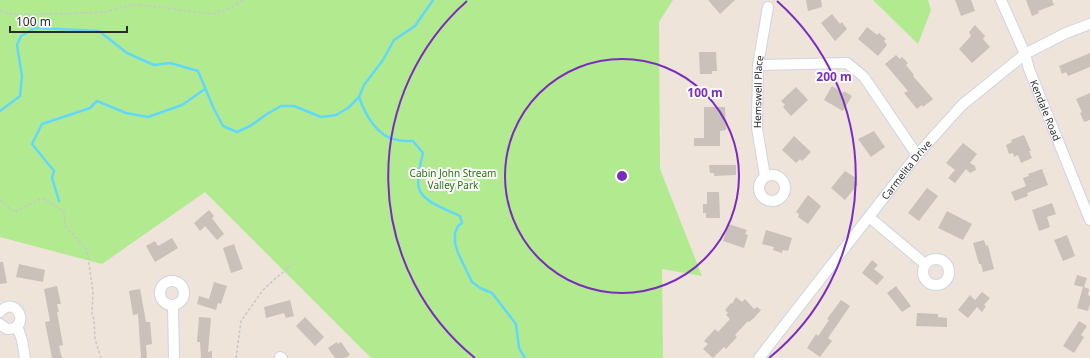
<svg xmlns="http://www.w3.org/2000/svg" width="1090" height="358" font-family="'Noto Sans',sans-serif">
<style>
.green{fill:#b2ea90}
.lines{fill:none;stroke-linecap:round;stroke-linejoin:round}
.stream{stroke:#61d8fb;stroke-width:2.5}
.building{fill:#c9c1ba}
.minor-casing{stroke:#cfd4e4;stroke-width:12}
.path{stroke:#c8c8c8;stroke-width:1.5;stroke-dasharray:3 2;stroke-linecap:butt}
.minor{stroke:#fff;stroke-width:10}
.ring{fill:none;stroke:#7b2cbf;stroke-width:2}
.labels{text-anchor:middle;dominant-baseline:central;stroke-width:4;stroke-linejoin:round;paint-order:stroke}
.street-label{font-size:10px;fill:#2a2a2a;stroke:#fff}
.park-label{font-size:10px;fill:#286e12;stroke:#fff}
.centre{fill:#7b2cbf;stroke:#fff;stroke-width:2}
.ring-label{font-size:12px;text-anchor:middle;font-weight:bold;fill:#7b2cbf;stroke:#fff;stroke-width:4;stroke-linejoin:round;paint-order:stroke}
</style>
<rect width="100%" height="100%" fill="#eee4da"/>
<path class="green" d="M 0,0 L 673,0 L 659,22 L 660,169 L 702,276 L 662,269 L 663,358 L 371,358 L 205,192 L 102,264 L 0,237 Z
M 873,0 L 928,0 L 931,10 L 918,44 Z"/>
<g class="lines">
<path class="stream" d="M 359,97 C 365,114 377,137 397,140 C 402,141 408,141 413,141 L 423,153 C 421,162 416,179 419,188 C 422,202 448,210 460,216 L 462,223 L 458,226 L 455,233 L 455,243 L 458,253 L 472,282 L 480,288 L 492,293 L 516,324 L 519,348 L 525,358
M 0,111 L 20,96 L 22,76 L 17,45 L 21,36 L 35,28 L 99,31 L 127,53 L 154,65 L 170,63 L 198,71 L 214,109 L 223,126 L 237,132 L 250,126 L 267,114 L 281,106 L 294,106 L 321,117 L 336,115 L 348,108 L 359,97 L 364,85 L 383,60 L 394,40 L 415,26 L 433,0
M 59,201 L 52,178 L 54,171 L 32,144 L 42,124 L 90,108 L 97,101 L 126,113 L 148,117 L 182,105 L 205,89"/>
</g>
<path class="building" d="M 708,0 L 735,0 L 720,14 Z
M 806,0 L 821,0 L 822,7 L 808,11 Z
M 955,0 L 971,0 L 975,11 L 961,16 Z
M 1026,0 L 1052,0 L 1054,5 L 1038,11 L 1039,13 L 1032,16 Z
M 832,14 L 840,24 L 842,22 L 847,29 L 835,41 L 821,23 Z
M 975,25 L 985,36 L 983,39 L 990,47 L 972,63 L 959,49 L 971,36 L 969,32 Z
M 867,27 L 877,35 L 879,33 L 886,39 L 884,41 L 887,45 L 878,56 L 858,39 Z
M 699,52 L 716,52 L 717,71 L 712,71 L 712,74 L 700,74 Z
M 1090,53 L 1090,67 L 1068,76 L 1066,72 L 1062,74 L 1059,66 Z
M 896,55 L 900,59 L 902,57 L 908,63 L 906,65 L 914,75 L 913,76 L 933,99 L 923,107 L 922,105 L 917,109 L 904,93 L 908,91 L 885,64 Z
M 832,86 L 843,93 L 844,91 L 852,96 L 843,111 L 824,100 Z
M 796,87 L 808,100 L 791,116 L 783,107 L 785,105 L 781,101 Z
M 1090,93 L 1090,120 L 1084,122 L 1080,113 L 1082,112 L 1076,99 Z
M 704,107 L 725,107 L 726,130 L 720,131 L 720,146 L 694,146 L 694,138 L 704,138 Z
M 874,131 L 885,147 L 871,157 L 858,139 Z
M 1024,135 L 1031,151 L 1029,151 L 1032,158 L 1021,163 L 1018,155 L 1014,157 L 1013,153 L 1009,154 L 1006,145 L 1012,142 L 1011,140 Z
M 794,136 L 811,152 L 802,161 L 800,159 L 796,163 L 782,150 Z
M 963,143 L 977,154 L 970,163 L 975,166 L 976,170 L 970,173 L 966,169 L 955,183 L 948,178 L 955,170 L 946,163 Z
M 709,165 L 736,165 L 736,175 L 714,176 L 714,173 L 710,173 Z
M 1042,169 L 1048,185 L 1027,193 L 1028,196 L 1015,201 L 1011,192 L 1026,186 L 1023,178 L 1029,176 L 1028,174 Z
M 845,171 L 856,178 L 854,180 L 858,184 L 845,200 L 831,188 Z
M 927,188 L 938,196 L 919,221 L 908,213 Z
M 707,192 L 719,192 L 720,218 L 706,218 L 706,213 L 703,213 L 703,204 L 707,204 Z
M 808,195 L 821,206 L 808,224 L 798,217 L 799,214 L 796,212 Z
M 1052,203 L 1056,214 L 1047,217 L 1050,227 L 1039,231 L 1032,210 Z
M 209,210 L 214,216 L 212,218 L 224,234 L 217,240 L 205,226 L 200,231 L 194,223 Z
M 947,211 L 972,224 L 963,240 L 938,228 Z
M 728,224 L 747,230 L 745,234 L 748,235 L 744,248 L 723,241 Z
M 766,230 L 792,238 L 788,251 L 783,250 L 782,253 L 773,250 L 774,247 L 762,244 Z
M 1067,235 L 1075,256 L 1063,261 L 1054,240 Z
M 172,238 L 178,248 L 155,262 L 146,246 L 155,241 L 158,246 Z
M 984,240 L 986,246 L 988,245 L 994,269 L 983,272 L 981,264 L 979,264 L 973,243 Z
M 234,244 L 243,269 L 231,273 L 223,248 Z
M 872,260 L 878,265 L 874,269 L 884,277 L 877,285 L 862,273 Z
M 0,262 L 3,262 L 7,283 L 0,284 Z
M 19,264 L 45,270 L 43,282 L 16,277 Z
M 1077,275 L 1087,278 L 1084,287 L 1089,289 L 1088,295 L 1090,296 L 1090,304 L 1088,311 L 1077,308 L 1083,287 L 1074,285 Z
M 214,282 L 227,286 L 221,304 L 218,303 L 216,310 L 197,304 L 199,296 L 209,299 Z
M 57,286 L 61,304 L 57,304 L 59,312 L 57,312 L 63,345 L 59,346 L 62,358 L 52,358 L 45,322 L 50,321 L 44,289 Z
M 896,286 L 911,306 L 902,312 L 887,293 Z
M 140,289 L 146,322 L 150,322 L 152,344 L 146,345 L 147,358 L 141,358 L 138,314 L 133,315 L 129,291 Z
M 982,292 L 990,298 L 984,305 L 986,306 L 982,312 L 977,307 L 968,318 L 958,310 L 970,295 L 975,300 Z
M 736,297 L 742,302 L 745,299 L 754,309 L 757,307 L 761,310 L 754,318 L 749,322 L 748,321 L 735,335 L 737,337 L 726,349 L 724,347 L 713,358 L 703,349 L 708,344 L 704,341 L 715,329 L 718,332 L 730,319 L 726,315 L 728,313 L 725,310 L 731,303 L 732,304 Z
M 290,300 L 294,316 L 286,318 L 284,313 L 266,318 L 264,307 Z
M 841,300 L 850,306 L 828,338 L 832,341 L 820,357 L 807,348 L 816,334 L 818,336 L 829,320 L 827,319 Z
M 917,313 L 938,314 L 938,317 L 947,318 L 947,327 L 916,326 Z
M 199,317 L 211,318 L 208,352 L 212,351 L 212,358 L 201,358 L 200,342 L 197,342 Z
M 305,317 L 324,337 L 315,346 L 296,326 Z
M 1079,321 L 1087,326 L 1081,335 L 1084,337 L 1074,353 L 1063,346 Z
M 337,342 L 338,344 L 341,342 L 350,355 L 345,358 L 335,358 L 328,348 Z"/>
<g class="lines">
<defs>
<g id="minor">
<path id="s1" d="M 1001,0 L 1025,54 L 1029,69 L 1090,220"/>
<path d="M 758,65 L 847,63 L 864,77 L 917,155"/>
<circle cx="772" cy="188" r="13"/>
<path id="s2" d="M 765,176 L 757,128 L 758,65 L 768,7"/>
<path d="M 869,217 L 925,264"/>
<circle cx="936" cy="272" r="13"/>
<circle cx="172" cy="293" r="12"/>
<path d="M 173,305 L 174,358"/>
<path d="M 0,312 C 17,293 32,330 7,329 L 0,324"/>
<path d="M 17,326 L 22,340 L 25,358"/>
<path d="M 280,357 L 282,358"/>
<path id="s3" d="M 759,358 L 917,155 L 962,105 L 1025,54 L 1066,33 L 1090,24"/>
</g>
</defs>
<use href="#minor" class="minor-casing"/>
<path class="path" d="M 0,11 L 8,14 L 60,14 L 106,12 L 130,5 L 143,5 L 213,14 L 230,8 L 243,0
M 0,200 L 14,212 L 42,198 L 64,211 L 65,226 L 87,250 L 93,292 L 92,313 L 94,320 L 95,339 L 101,358
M 236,358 L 241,321 L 263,290 L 277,277 L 295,263"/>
<use href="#minor" class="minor"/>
</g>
<g class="ring">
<circle cx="622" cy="176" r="117"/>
<path d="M475 358A234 234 0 0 1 467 1M777 1A234 234 0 0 1 769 358"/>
</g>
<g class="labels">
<g class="street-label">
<text stroke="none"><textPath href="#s2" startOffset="85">Hemswell Place</textPath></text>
<text stroke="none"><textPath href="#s1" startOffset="119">Kendale Road</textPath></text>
<text stroke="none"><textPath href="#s3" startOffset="239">Carmelita Drive</textPath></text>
</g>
<g class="park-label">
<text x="453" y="173">Cabin John Stream<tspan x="453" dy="12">Valley Park</tspan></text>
</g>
</g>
<circle cx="622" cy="176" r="6" class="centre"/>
<g class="ring-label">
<text x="834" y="81">200 m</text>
<text x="705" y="97">100 m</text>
</g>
<path d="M10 26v6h117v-6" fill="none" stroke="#2a2a2a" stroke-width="2"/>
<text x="16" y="26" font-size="12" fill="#2a2a2a" stroke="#ffffff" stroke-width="3" paint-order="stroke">100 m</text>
</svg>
